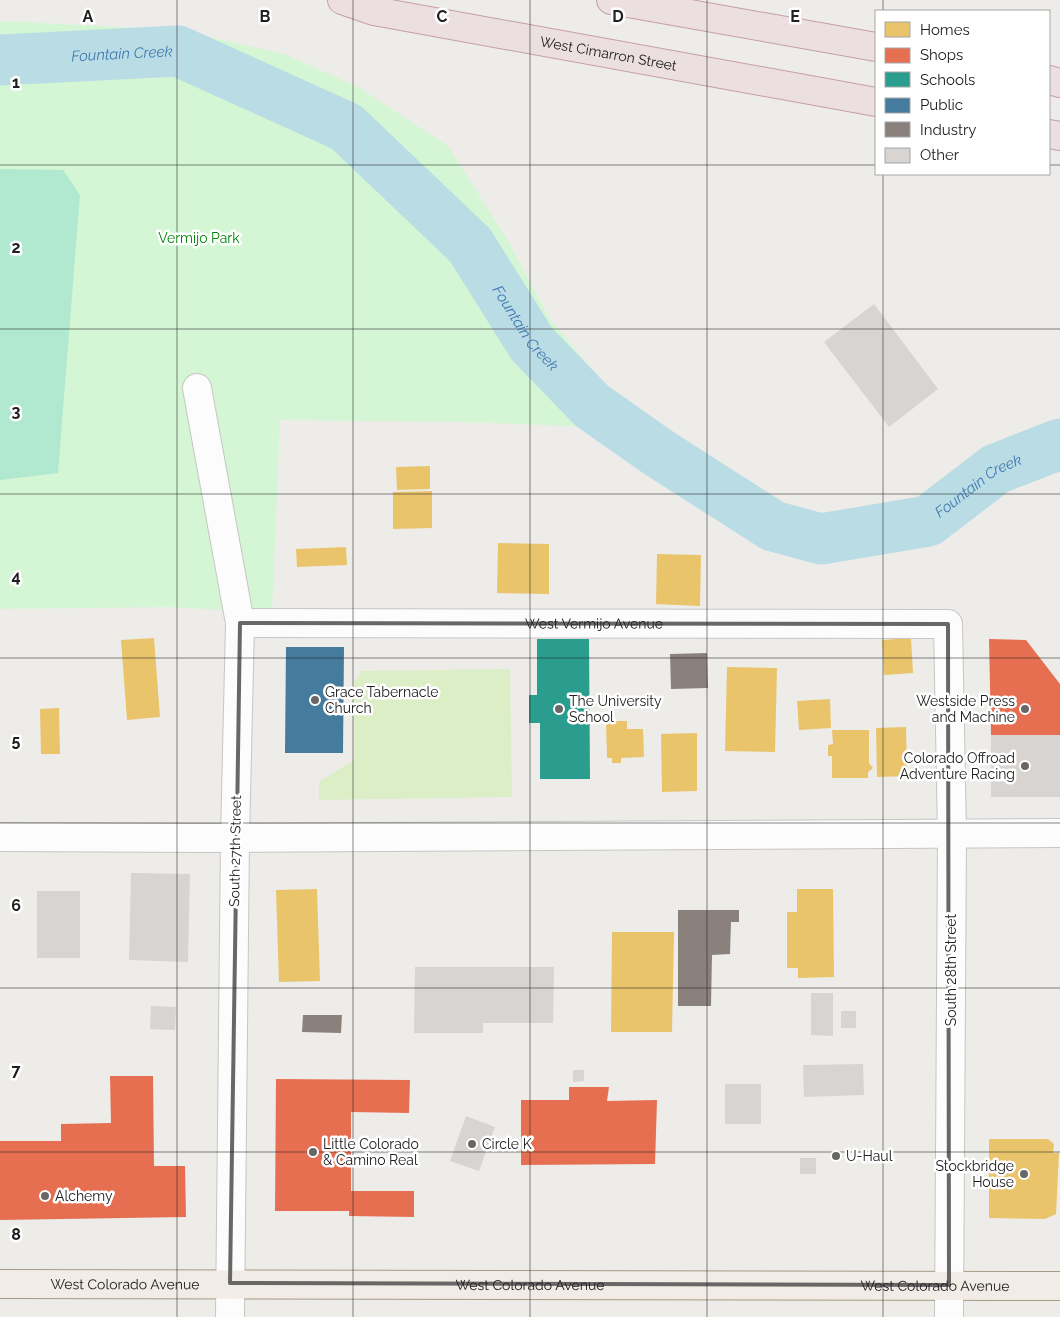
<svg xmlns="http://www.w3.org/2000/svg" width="1060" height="1317" font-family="Raleway,sans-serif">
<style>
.grass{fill:#dbeec5}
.park{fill:#d4f6d4}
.pitch{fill:#b0e9d0}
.homes{fill:#e9c46a}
.shops{fill:#e76f51}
.schools{fill:#2a9d8f}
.public{fill:#457b9d}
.industry{fill:#8a817c}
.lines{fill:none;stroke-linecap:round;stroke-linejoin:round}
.river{stroke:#b9dce5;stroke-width:51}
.building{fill:#d7d4d1}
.minor-casing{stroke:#c7c6c5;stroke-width:30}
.major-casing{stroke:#a59a85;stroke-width:30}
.highway-casing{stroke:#c69daa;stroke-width:30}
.minor{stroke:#fcfcfc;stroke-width:28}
.major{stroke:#f1ece6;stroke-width:28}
.highway{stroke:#ebdfe0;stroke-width:28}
.marked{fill:none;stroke:#686766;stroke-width:4;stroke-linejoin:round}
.grid{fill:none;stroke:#202020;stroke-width:1;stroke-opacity:0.55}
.poi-dot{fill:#686766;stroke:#fff;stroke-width:2}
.labels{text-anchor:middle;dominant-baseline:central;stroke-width:5;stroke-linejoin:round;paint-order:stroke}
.street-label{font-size:14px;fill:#202020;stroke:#fff}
.park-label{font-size:14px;fill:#02850a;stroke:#fff}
.poi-label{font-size:14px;fill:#202020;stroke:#fff;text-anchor:start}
.water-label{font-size:15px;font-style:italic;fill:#407ab2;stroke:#fff}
.grid-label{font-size:16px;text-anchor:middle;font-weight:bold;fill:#202020;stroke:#fff;stroke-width:5;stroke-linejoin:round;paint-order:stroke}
</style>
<rect width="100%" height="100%" fill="#eeece9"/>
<path class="grass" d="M 510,669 L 512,797 L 319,800 L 319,782 L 354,760 L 354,681 L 360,675 L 360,671 Z"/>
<path class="park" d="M 0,21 L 178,30 L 284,54 L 358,87 L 448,146 L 507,239 L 550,319 L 610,391 L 656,429 L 460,422 L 280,420 L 272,613 L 170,607 L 0,609 Z"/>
<path class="pitch" d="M 0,169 L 63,170 L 80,195 L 58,473 L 0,480 Z"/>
<path class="homes" d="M 430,466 L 430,489 L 397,490 L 396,467 Z
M 432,491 L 432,528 L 393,529 L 393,492 Z
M 498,543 L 549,544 L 549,594 L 497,593 Z
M 346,547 L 347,565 L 297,567 L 296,549 Z
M 657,554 L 701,555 L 700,606 L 656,604 Z
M 154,638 L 160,717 L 127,720 L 121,640 Z
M 911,638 L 913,673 L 884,675 L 882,640 Z
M 727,667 L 777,668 L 775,752 L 725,751 Z
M 830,699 L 831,728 L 799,730 L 797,701 Z
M 59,708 L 60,754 L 41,754 L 40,709 Z
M 606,721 L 627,721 L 627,729 L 643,729 L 644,757 L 621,758 L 621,763 L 612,763 L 612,758 L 607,758 Z
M 906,727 L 907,776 L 877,777 L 876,728 Z
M 832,730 L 869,730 L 869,763 L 873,768 L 868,772 L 868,778 L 832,778 L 832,756 L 828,756 L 828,745 L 833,744 Z
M 697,733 L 697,791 L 662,792 L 661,734 Z
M 317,889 L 320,981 L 279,982 L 276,890 Z
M 797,889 L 833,889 L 834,977 L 798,978 L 798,968 L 787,968 L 787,912 L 797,912 Z
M 612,932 L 674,932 L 672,1032 L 611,1032 Z
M 989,1139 L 1048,1139 L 1054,1144 L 1053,1153 L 1059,1153 L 1056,1214 L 1045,1219 L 989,1218 Z"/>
<path class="shops" d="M 989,639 L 1026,640 L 1060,684 L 1060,735 L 991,735 Z
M 110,1076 L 153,1076 L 154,1166 L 185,1166 L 186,1217 L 0,1220 L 0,1141 L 61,1141 L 61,1124 L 111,1123 Z
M 276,1079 L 410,1080 L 409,1113 L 351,1112 L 351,1191 L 414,1191 L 414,1217 L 349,1216 L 349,1211 L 275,1211 Z
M 569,1087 L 609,1087 L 607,1101 L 657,1100 L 655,1164 L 521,1165 L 521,1100 L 569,1100 Z"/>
<path class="schools" d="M 537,639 L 589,639 L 590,779 L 540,779 L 540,723 L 529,723 L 529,695 L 537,695 Z"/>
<path class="public" d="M 286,647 L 344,647 L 343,753 L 285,753 Z"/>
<path class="industry" d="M 707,653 L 708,688 L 671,689 L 670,654 Z
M 678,910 L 739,910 L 739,922 L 731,922 L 730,954 L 712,955 L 711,1006 L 678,1006 Z
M 303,1015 L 342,1015 L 341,1033 L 302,1032 Z"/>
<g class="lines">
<path class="river" id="s1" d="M 0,60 L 178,51 L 346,127 L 470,245 L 532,344 L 592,406 L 659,453 L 773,526 L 821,539 L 928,521 L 996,469 L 1060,444"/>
</g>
<path class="building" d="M 874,304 L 938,389 L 889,427 L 824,342 Z
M 991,735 L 1060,735 L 1060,797 L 991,797 Z
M 131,873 L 190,874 L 188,962 L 129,960 Z
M 37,891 L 80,891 L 80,958 L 37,958 Z
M 415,967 L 554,967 L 553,1023 L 483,1023 L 483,1033 L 414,1033 Z
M 811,993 L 833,993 L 833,1036 L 811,1035 Z
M 151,1006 L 176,1007 L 175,1030 L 150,1029 Z
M 841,1011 L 856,1011 L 856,1028 L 841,1028 Z
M 863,1064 L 864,1095 L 804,1097 L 803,1065 Z
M 573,1070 L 584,1070 L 584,1081 L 573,1082 Z
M 725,1084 L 761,1084 L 761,1124 L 725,1124 Z
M 466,1116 L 495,1127 L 479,1171 L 450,1161 Z
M 800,1158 L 816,1158 L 816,1174 L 800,1174 Z"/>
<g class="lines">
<defs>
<g id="minor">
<path d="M 197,388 L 240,623 L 235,838 L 230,1317"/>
<path id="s2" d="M 240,623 L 948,624 L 952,835 L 949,1317"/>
<path d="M 0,837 L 205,838 L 1060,833"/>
</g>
<g id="major">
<path id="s3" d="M 0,1284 L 1060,1286"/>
</g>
<g id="highway">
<path id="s4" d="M 342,0 L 374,11 L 876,102"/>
<path d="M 611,0 L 876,47"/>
<path d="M 1049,80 L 1060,83"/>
<path d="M 1049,134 L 1060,136"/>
</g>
</defs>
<use href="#minor" class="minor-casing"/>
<use href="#major" class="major-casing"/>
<use href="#highway" class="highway-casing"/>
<use href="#minor" class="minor"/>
<use href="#major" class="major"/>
<use href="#highway" class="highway"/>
</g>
<path class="marked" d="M 240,623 L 948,624 L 949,1285 L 230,1283 Z"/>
<path class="grid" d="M 177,0 L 177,1317M 353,0 L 353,1317M 530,0 L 530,1317M 707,0 L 707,1317M 883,0 L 883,11M 0,165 L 876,165M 1049,165 L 1060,165M 883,174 L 883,1317M 0,329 L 1060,329M 0,494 L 1060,494M 0,658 L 1060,658M 0,823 L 1060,823M 0,988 L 1060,988M 0,1152 L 1060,1152"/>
<g class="poi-dot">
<circle cx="315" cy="700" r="5"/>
<circle cx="559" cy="709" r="5"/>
<circle cx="1025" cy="709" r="5"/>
<circle cx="1025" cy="766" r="5"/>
<circle cx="472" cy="1144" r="5"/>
<circle cx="313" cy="1152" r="5"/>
<circle cx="836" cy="1156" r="5"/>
<circle cx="1024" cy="1174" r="5"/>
<circle cx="45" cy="1196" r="5"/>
</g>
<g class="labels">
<g class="street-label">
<text stroke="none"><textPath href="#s4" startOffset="272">West Cimarron Street</textPath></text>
<text stroke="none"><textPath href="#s2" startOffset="354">West Vermijo Avenue</textPath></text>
<text transform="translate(235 851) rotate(-89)">South 27th Street</text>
<text transform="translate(951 970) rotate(-90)">South 28th Street</text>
<text stroke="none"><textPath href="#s3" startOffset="125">West Colorado Avenue</textPath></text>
<text stroke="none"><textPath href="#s3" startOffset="530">West Colorado Avenue</textPath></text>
<text stroke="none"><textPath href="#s3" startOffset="935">West Colorado Avenue</textPath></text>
</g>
<g class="park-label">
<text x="199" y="238">Vermijo Park</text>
</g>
<g class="poi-label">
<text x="325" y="692">Grace Tabernacle<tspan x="325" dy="16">Church</tspan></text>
<text x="569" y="701">The University<tspan x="569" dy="16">School</tspan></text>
<text x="1015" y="701" text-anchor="end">Westside Press<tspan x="1015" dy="16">and Machine</tspan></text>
<text x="1015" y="758" text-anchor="end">Colorado Offroad<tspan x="1015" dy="16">Adventure Racing</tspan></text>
<text x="323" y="1144">Little Colorado<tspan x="323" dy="16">&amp; Camino Real</tspan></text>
<text x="482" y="1144">Circle K</text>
<text x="846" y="1156">U-Haul</text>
<text x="1014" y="1166" text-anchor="end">Stockbridge<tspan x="1014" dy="16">House</tspan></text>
<text x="55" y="1196">Alchemy</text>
</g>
<g class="water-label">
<text stroke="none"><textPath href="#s1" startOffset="122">Fountain Creek</textPath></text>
<text stroke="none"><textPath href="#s1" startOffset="634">Fountain Creek</textPath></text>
<text stroke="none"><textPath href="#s1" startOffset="1174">Fountain Creek</textPath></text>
</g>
</g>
<g class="grid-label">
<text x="88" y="22">A</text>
<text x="265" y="22">B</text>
<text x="442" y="22">C</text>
<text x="618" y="22">D</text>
<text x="795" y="22">E</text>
<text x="16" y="88">1</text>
<text x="16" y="253">2</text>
<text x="16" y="417">3</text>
<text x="16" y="582">4</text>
<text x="16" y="746">5</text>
<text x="16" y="911">6</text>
<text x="16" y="1076">7</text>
<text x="16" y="1240">8</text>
</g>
<rect x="875" y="10" width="175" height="165" fill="#ffffff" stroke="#a6a6a6"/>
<rect x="885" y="22" width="25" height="15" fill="#e9c46a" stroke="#a6a6a6"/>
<text x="920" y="35" font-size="15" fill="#202020">Homes</text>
<rect x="885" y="48" width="25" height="15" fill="#e76f51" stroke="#a6a6a6"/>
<text x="920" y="60" font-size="15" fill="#202020">Shops</text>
<rect x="885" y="72" width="25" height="15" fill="#2a9d8f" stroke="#a6a6a6"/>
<text x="920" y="85" font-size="15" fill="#202020">Schools</text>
<rect x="885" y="98" width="25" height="15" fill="#457b9d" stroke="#a6a6a6"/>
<text x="920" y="110" font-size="15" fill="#202020">Public</text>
<rect x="885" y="122" width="25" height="15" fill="#8a817c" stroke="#a6a6a6"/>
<text x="920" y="135" font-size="15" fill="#202020">Industry</text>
<rect x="885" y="148" width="25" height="15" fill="#d7d4d1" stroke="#a6a6a6"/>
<text x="920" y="160" font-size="15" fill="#202020">Other</text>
</svg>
